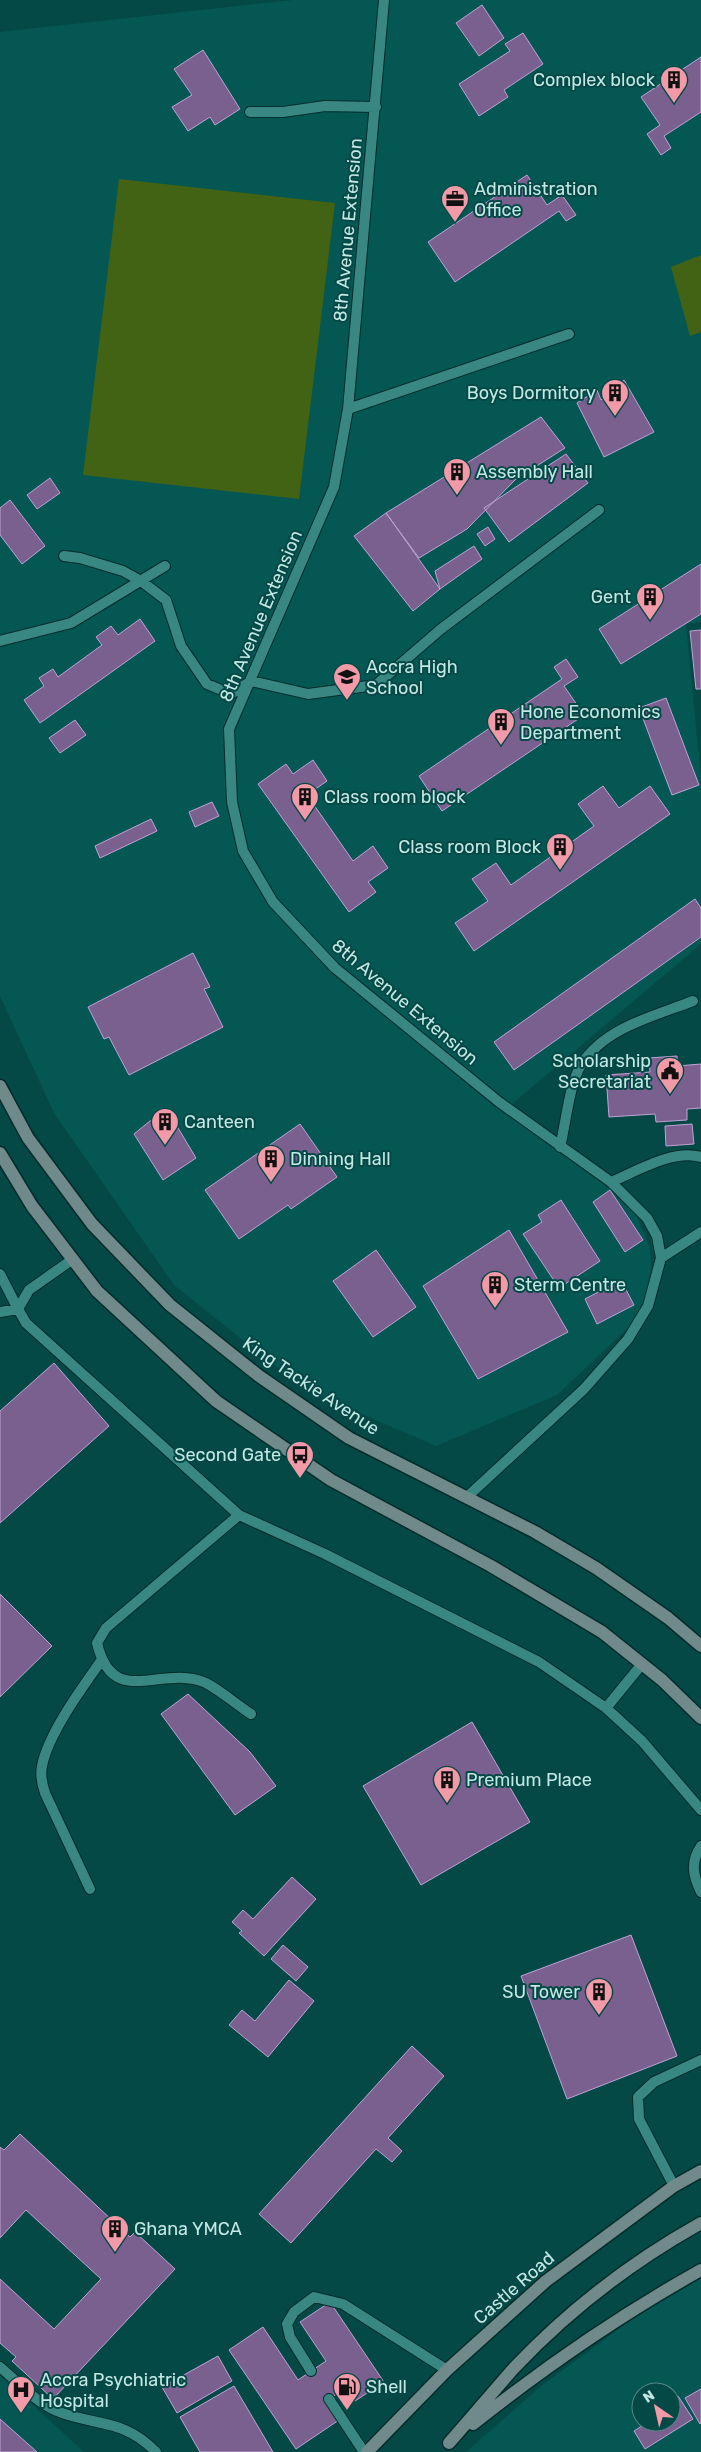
<svg xmlns="http://www.w3.org/2000/svg" width="701" height="2452" font-family="Rubik,sans-serif">
<style>
.built{fill:#055754;fill-rule:evenodd}
.garden{fill:#426314}
.building{fill:#7a608e;stroke:#bfa3d5}
.lines{fill:none;stroke-linecap:round;stroke-linejoin:round}
.service-casing{stroke:#002c2a;stroke-width:12}
.secondary-casing{stroke:#002c2a;stroke-width:15}
.service{stroke:#398782;stroke-width:10}
.secondary{stroke:#70898a;stroke-width:12}
.labels{text-anchor:middle;dominant-baseline:central;stroke-width:4;stroke-linejoin:round;paint-order:stroke}
.poi-label{font-size:18px;fill:#c3e7e4;stroke:#054946;text-anchor:start}
.street-label{font-size:18px;fill:#c3e7e4;stroke:#054946}
</style>
<rect width="100%" height="100%" fill="#054946"/>
<path class="built" d="M 293,0 L 701,0 L 701,622 L 686,624 L 701,779 L 701,944 L 506,1109 L 628,1194 L 650,1249 L 653,1304 L 557,1395 L 436,1446 L 304,1389 L 174,1285 L 54,1113 L 0,996 L 0,32 Z
M 701,2278 L 701,2452 L 466,2452 L 540,2387 L 665,2295 ZM 641,2392 L 671,2392 L 671,2422 L 641,2422 Z
M 0,2375 L 84,2452 L 0,2452 Z"/>
<path class="garden" d="M 119,179 L 335,203 L 299,499 L 83,475 Z
M 701,255 L 701,332 L 690,336 L 671,267 Z"/>
<path class="building" d="M 482,5 L 504,38 L 479,56 L 456,23 Z
M 523,33 L 543,64 L 504,90 L 508,97 L 479,116 L 459,84 L 510,51 L 505,44 Z
M 203,50 L 240,109 L 215,125 L 210,117 L 188,131 L 172,107 L 192,95 L 174,69 Z
M 701,57 L 701,112 L 664,136 L 671,148 L 661,155 L 647,134 L 660,125 L 641,97 Z
M 527,175 L 547,205 L 562,195 L 576,215 L 566,221 L 559,211 L 455,282 L 428,242 Z
M 624,380 L 654,432 L 604,457 L 577,403 L 597,390 L 601,400 Z
M 541,417 L 565,448 L 516,479 L 467,529 L 419,558 L 386,513 Z
M 566,454 L 588,483 L 509,542 L 484,508 Z
M 50,478 L 60,493 L 37,509 L 27,495 Z
M 10,500 L 45,546 L 22,564 L 0,535 L 0,508 Z
M 386,513 L 440,589 L 413,611 L 354,536 Z
M 488,527 L 495,539 L 485,546 L 477,534 Z
M 474,546 L 482,559 L 440,589 L 435,571 Z
M 701,564 L 701,614 L 621,664 L 599,629 Z
M 140,619 L 155,641 L 40,723 L 24,700 L 44,686 L 39,678 L 53,669 L 58,677 L 102,645 L 96,637 L 111,626 L 118,635 Z
M 701,630 L 701,689 L 696,689 L 690,631 Z
M 566,659 L 578,677 L 564,686 L 584,715 L 442,811 L 419,776 L 562,679 L 554,667 Z
M 666,698 L 699,785 L 672,795 L 639,708 Z
M 75,720 L 86,735 L 60,753 L 49,738 Z
M 313,760 L 327,781 L 307,795 L 353,861 L 373,846 L 388,868 L 368,882 L 376,892 L 349,912 L 258,784 L 286,764 L 293,774 Z
M 603,786 L 619,808 L 650,786 L 670,814 L 474,951 L 455,923 L 488,901 L 472,879 L 496,863 L 511,885 L 594,826 L 578,804 Z
M 212,802 L 219,816 L 195,827 L 189,812 Z
M 151,819 L 157,831 L 100,858 L 95,846 Z
M 695,899 L 701,908 L 701,937 L 514,1070 L 494,1042 Z
M 193,953 L 210,987 L 204,989 L 223,1027 L 129,1075 L 109,1037 L 104,1039 L 88,1007 Z
M 677,1056 L 677,1066 L 701,1064 L 701,1108 L 687,1109 L 687,1120 L 656,1122 L 655,1114 L 609,1117 L 606,1075 L 650,1072 L 649,1058 Z
M 166,1108 L 196,1158 L 163,1180 L 134,1134 Z
M 300,1124 L 337,1177 L 291,1209 L 288,1205 L 239,1239 L 205,1190 Z
M 692,1124 L 694,1144 L 666,1146 L 665,1126 Z
M 610,1190 L 643,1240 L 625,1252 L 593,1202 Z
M 561,1200 L 600,1261 L 559,1288 L 523,1234 L 542,1222 L 538,1215 Z
M 509,1230 L 568,1332 L 478,1379 L 423,1286 Z
M 376,1250 L 416,1307 L 373,1337 L 333,1281 Z
M 621,1280 L 634,1305 L 597,1324 L 585,1299 Z
M 54,1363 L 109,1426 L 0,1523 L 0,1411 Z
M 0,1594 L 52,1646 L 0,1697 Z
M 188,1694 L 250,1752 L 276,1786 L 235,1815 L 161,1714 Z
M 472,1722 L 530,1822 L 421,1885 L 363,1786 Z
M 292,1877 L 316,1899 L 264,1956 L 239,1933 L 242,1931 L 232,1922 L 243,1910 L 253,1919 Z
M 631,1935 L 677,2056 L 567,2099 L 521,1976 Z
M 283,1945 L 308,1967 L 296,1981 L 271,1959 Z
M 289,1980 L 314,2001 L 268,2057 L 229,2025 L 242,2010 L 255,2021 Z
M 412,2046 L 444,2076 L 388,2138 L 402,2151 L 392,2162 L 376,2149 L 291,2243 L 259,2214 Z
M 20,2134 L 130,2237 L 135,2232 L 175,2269 L 53,2399 L 12,2361 L 16,2357 L 0,2343 L 0,2279 L 54,2329 L 101,2279 L 26,2210 L 0,2238 L 0,2147 L 4,2150 Z
M 330,2302 L 384,2382 L 355,2401 L 346,2387 L 327,2401 L 339,2420 L 296,2449 L 229,2350 L 263,2327 L 298,2380 L 326,2361 L 300,2322 Z
M 218,2356 L 232,2381 L 177,2413 L 162,2387 Z
M 234,2386 L 273,2452 L 200,2452 L 180,2417 Z
M 701,2389 L 701,2423 L 700,2424 L 685,2398 Z
M 678,2396 L 693,2419 L 645,2449 L 634,2431 L 648,2422 L 671,2422 L 671,2401 Z
M 0,2419 L 37,2452 L 0,2452 Z"/>
<g class="lines">
<defs>
<path id="service" d="M 384,0 L 348,409 L 334,487 L 229,729 L 232,802 L 243,851 L 273,902 L 335,968 L 499,1102 L 611,1182 L 647,1218 L 657,1236 L 661,1258 L 648,1306 L 628,1339 L 584,1389 L 467,1497
M 250,112 L 283,112 L 325,106 L 376,107
M 348,409 L 569,334
M 64,556 L 80,558 L 123,571 L 141,581 L 166,600 L 181,646 L 207,684 L 231,694 L 251,681 L 308,694 L 376,685 L 441,629 L 599,510
M 0,641 L 71,623 L 165,566
M 560,1147 C 566,1123 569,1085 581,1065 C 605,1027 655,1016 693,1001
M 611,1182 C 637,1171 673,1149 701,1157
M 661,1258 L 701,1232
M 73,1259 L 29,1290 L 18,1309 L 26,1323 L 239,1515 L 325,1554 L 539,1662 L 606,1708 L 642,1664
M 0,1274 L 18,1309 L 0,1312
M 239,1515 L 106,1628 L 97,1643 C 113,1711 161,1663 206,1683 C 221,1691 236,1704 251,1714
M 606,1708 L 642,1741 L 701,1810
M 701,1846 C 690,1862 693,1876 701,1892
M 90,1889 L 45,1793 C 42,1784 40,1776 42,1766 C 48,1734 82,1688 101,1661
M 674,2186 L 639,2119 L 638,2097 L 654,2082 L 701,2060
M 0,2367 C 19,2383 38,2405 62,2413 C 100,2426 125,2420 156,2452
M 311,2371 L 290,2337 L 287,2324 L 294,2312 L 314,2297 L 343,2304 L 447,2370
M 329,2399 L 364,2452"/>
<path id="secondary" d="M 0,1086 L 28,1138 L 92,1224 L 170,1305 L 259,1376 L 349,1438 L 535,1532 L 596,1568 L 668,1618 L 701,1646
M 0,1153 L 32,1206 L 97,1291 L 216,1401 L 331,1480 L 491,1566 L 602,1632 L 662,1680 L 701,1718
M 473,2424 C 545,2367 620,2315 701,2270
M 449,2443 C 471,2418 492,2393 514,2368 C 568,2311 633,2261 701,2223
M 367,2452 L 447,2370 L 546,2281 L 674,2186 L 701,2171"/>
</defs>
<use href="#service" class="service-casing"/>
<use href="#secondary" class="secondary-casing"/>
<use href="#service" class="service"/>
<use href="#secondary" class="secondary"/>
</g>
<defs>
<symbol id="building-pin" viewBox="-11 -11 22 30"><path d="M0 17L-7.5 6A9.5 9.5 0 1 1 7.5 6Z" fill="#f39aa8" stroke="#054946"/><path d="M-4-6H4V6H1V3H-1V6H-4ZM-2.5-4.3h1.7v1.8h-1.7ZM.8-4.3h1.7v1.8H.8ZM-2.5-1h1.7V.8h-1.7ZM.8-1h1.7V.8H.8Z" fill="#111"/></symbol>
<symbol id="office-pin" viewBox="-11 -11 22 30"><path d="M0 17L-7.5 6A9.5 9.5 0 1 1 7.5 6Z" fill="#f39aa8" stroke="#054946"/><path d="M-6-3h4V-5.5h4V-3h4V5H-6ZM-1-4.5V-3h2v-1.5ZM-6 0V1H6V0Z" fill="#111"/></symbol>
<symbol id="school-pin" viewBox="-11 -11 22 30"><path d="M0 17L-7.5 6A9.5 9.5 0 1 1 7.5 6Z" fill="#f39aa8" stroke="#054946"/><path d="M0-5L7-2L0 1L-7-2ZM-4 1L0 2.5L4 1V4Q0 6-4 4Z" fill="#111"/></symbol>
<symbol id="civic-pin" viewBox="-11 -11 22 30"><path d="M0 17L-7.5 6A9.5 9.5 0 1 1 7.5 6Z" fill="#f39aa8" stroke="#054946"/><path d="M-.6-6.5H3V-4.5H.6V-3L4-1V1h2V6H-6V1h2V-1L-.6-3ZM-1.2 2.5V6h2.4V2.5Z" fill="#111"/></symbol>
<symbol id="bus-pin" viewBox="-11 -11 22 30"><path d="M0 17L-7.5 6A9.5 9.5 0 1 1 7.5 6Z" fill="#f39aa8" stroke="#054946"/><path d="M-5-6H5V4H4V6H2V4H-2V6H-4V4H-5ZM-3.5-4V0h7V-4ZM-3.5 1.2v1.5H-2V1.2ZM2 1.2v1.5H3.5V1.2Z" fill="#111"/></symbol>
<symbol id="fuel-pin" viewBox="-11 -11 22 30"><path d="M0 17L-7.5 6A9.5 9.5 0 1 1 7.5 6Z" fill="#f39aa8" stroke="#054946"/><path d="M-5.5-6h7V0h2V4h1.3V-2.5L3-4.5l.8-.8L6-3V5H2.5V1h-1V6h-7ZM-4.2-4.7v3.2H.2V-4.7Z" fill="#111"/></symbol>
<symbol id="hospital-pin" viewBox="-11 -11 22 30"><path d="M0 17L-7.5 6A9.5 9.5 0 1 1 7.5 6Z" fill="#f39aa8" stroke="#054946"/><path d="M-5-5h3v3.5h4V-5h3V5h-3V1.5h-4V5h-3Z" fill="#111"/></symbol>
</defs>
<g fill-rule="evenodd">
<use href="#building-pin" x="658" y="64" width="32" height="43"/>
<use href="#office-pin" x="439" y="183" width="32" height="43"/>
<use href="#building-pin" x="599" y="377" width="32" height="43"/>
<use href="#building-pin" x="441" y="456" width="32" height="43"/>
<use href="#building-pin" x="634" y="581" width="32" height="43"/>
<use href="#school-pin" x="331" y="661" width="32" height="43"/>
<use href="#building-pin" x="485" y="706" width="32" height="43"/>
<use href="#building-pin" x="289" y="781" width="32" height="43"/>
<use href="#building-pin" x="544" y="831" width="32" height="43"/>
<use href="#civic-pin" x="654" y="1055" width="32" height="43"/>
<use href="#building-pin" x="149" y="1106" width="32" height="43"/>
<use href="#building-pin" x="255" y="1143" width="32" height="43"/>
<use href="#building-pin" x="479" y="1269" width="32" height="43"/>
<use href="#bus-pin" x="284" y="1439" width="32" height="43"/>
<use href="#building-pin" x="431" y="1764" width="32" height="43"/>
<use href="#building-pin" x="583" y="1976" width="32" height="43"/>
<use href="#building-pin" x="99" y="2213" width="32" height="43"/>
<use href="#fuel-pin" x="331" y="2371" width="32" height="43"/>
<use href="#hospital-pin" x="5" y="2374" width="32" height="43"/>
</g>
<g class="labels">
<g class="poi-label">
<text x="655" y="80" text-anchor="end">Complex block</text>
<text x="474" y="189">Administration<tspan x="474" dy="21">Office</tspan></text>
<text x="596" y="393" text-anchor="end">Boys Dormitory</text>
<text x="476" y="472">Assembly Hall</text>
<text x="631" y="597" text-anchor="end">Gent</text>
<text x="366" y="667">Accra High<tspan x="366" dy="21">School</tspan></text>
<text x="520" y="712">Hone Economics<tspan x="520" dy="21">Department</tspan></text>
<text x="324" y="797">Class room block</text>
<text x="541" y="847" text-anchor="end">Class room Block</text>
<text x="651" y="1061" text-anchor="end">Scholarship<tspan x="651" dy="21">Secretariat</tspan></text>
<text x="184" y="1122">Canteen</text>
<text x="290" y="1159">Dinning Hall</text>
<text x="514" y="1285">Sterm Centre</text>
<text x="281" y="1455" text-anchor="end">Second Gate</text>
<text x="466" y="1780">Premium Place</text>
<text x="580" y="1992" text-anchor="end">SU Tower</text>
<text x="134" y="2229">Ghana YMCA</text>
<text x="40" y="2380">Accra Psychiatric<tspan x="40" dy="21">Hospital</tspan></text>
<text x="366" y="2387">Shell</text>
</g>
<g class="street-label">
<text transform="translate(348 230) rotate(-85)">8th Avenue Extension</text>
<text transform="translate(261 616) rotate(-67)">8th Avenue Extension</text>
<text transform="translate(405 1002) rotate(40)">8th Avenue Extension</text>
<text transform="translate(311 1386) rotate(34)">King Tackie Avenue</text>
<text transform="translate(514 2288) rotate(-41)">Castle Road</text>
</g>
</g>
<g transform="translate(656 2407) rotate(326)"><circle r="24" fill="#054946" stroke="#518885"/>
<path d="M0-4L9 19L0 12L-9 19Z" fill="#f39aa8"/>
<text y="-8" font-size="14" font-weight="bold" text-anchor="middle" fill="#c3e7e4">N</text>
</g>
</svg>
